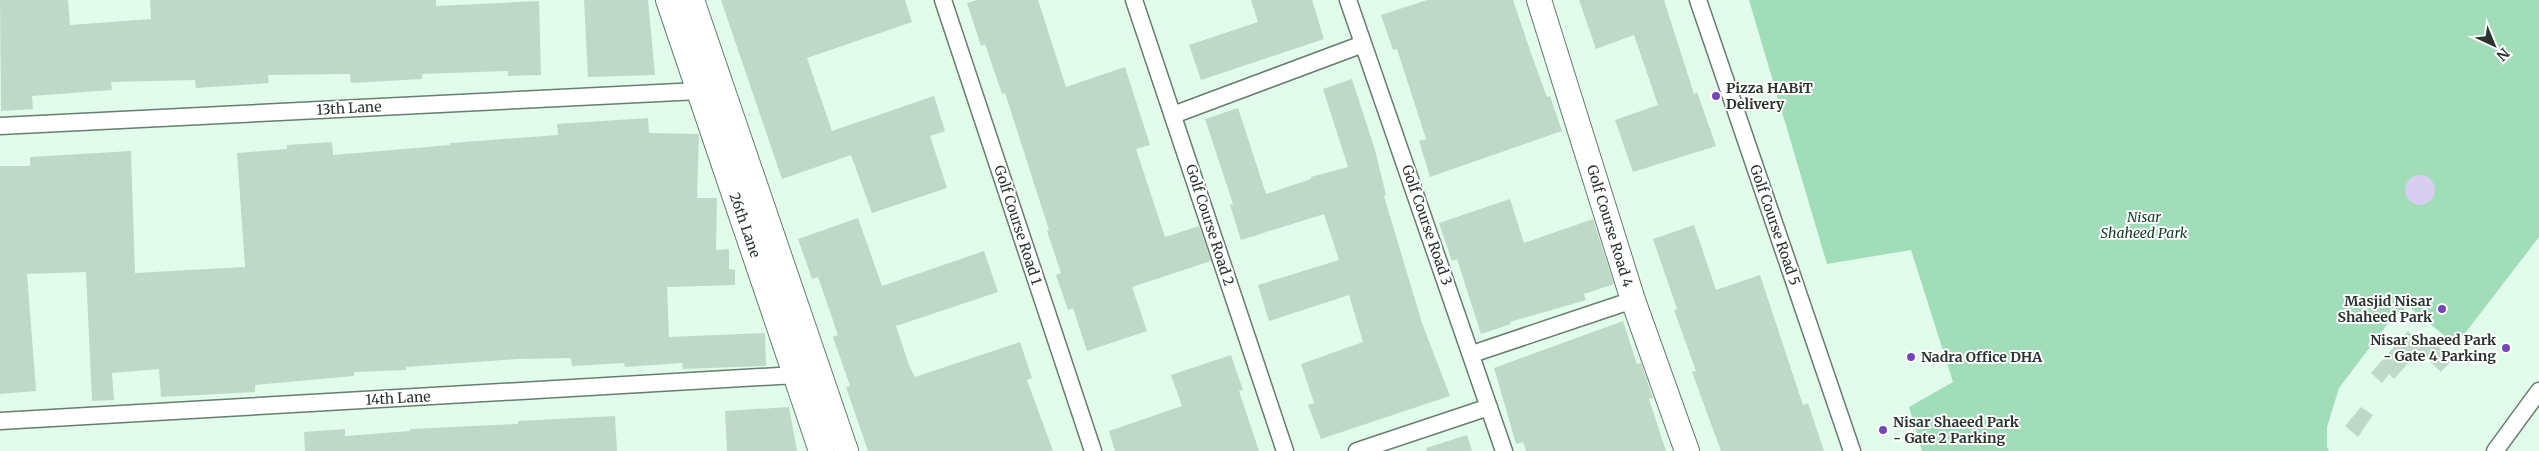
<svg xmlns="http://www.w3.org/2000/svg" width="2539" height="451" font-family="Merriweather,serif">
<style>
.green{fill:#a0ddb8}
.water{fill:#d7cef2}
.building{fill:#bfd9c8}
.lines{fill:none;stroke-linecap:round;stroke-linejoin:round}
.street-casing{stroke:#667d6f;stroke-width:19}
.secondary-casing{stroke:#667d6f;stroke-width:26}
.street{stroke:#fff;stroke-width:16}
.secondary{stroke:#fff;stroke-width:24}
.poi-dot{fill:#7346be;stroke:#fff;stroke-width:2}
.labels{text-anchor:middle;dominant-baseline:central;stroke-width:4;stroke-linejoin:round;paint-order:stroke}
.poi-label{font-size:14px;font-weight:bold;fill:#2a342d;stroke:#fff;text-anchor:start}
.street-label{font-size:14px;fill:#2a342d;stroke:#fff}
.park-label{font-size:14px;font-style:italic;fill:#0e3a24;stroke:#fff}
</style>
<rect width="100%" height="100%" fill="#e2fceb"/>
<path class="green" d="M 1749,0 L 2539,0 L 2539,237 L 2456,345 L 2408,306 L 2389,322 L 2339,388 L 2327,427 L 2327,447 L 2329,451 L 1922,451 L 1909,407 L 1953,382 L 1911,250 L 1827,264 Z"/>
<path class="water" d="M2405 190a15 15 0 1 1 30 0a15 15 0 1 1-30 0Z"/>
<path class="building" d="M 0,0 L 68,0 L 70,25 L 151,19 L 150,0 L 436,0 L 436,6 L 539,1 L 541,75 L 508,76 L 508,71 L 422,74 L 422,79 L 351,83 L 350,74 L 268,75 L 269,83 L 196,88 L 195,80 L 111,82 L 112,90 L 32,96 L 33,109 L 1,111 Z
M 584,0 L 648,0 L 655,75 L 588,77 Z
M 721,0 L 905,0 L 912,22 L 807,58 L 832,131 L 934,96 L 945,131 L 930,136 L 947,188 L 872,213 L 851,155 L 782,179 Z
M 977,0 L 1038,0 L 1066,87 L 1125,67 L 1150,145 L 1136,149 L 1165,237 L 1199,226 L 1211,261 L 1132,287 L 1147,331 L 1087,351 L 1073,308 L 1068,310 L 1056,275 L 1061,273 L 1047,231 L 1049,230 L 1005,93 L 1002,94 L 985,44 L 981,46 L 967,3 Z
M 1251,0 L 1312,0 L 1324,39 L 1201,80 L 1189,45 L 1258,22 Z
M 1427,0 L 1513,0 L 1532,56 L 1547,97 L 1550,96 L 1562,131 L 1430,177 L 1419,141 L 1426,139 L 1397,49 L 1393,50 L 1381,15 Z
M 1579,0 L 1664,0 L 1694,94 L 1697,92 L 1716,146 L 1633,172 L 1615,120 L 1658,105 L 1634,35 L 1596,49 Z
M 1352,79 L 1375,150 L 1386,195 L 1384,196 L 1422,323 L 1450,396 L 1321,439 L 1308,405 L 1314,403 L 1301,364 L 1363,342 L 1349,295 L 1269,321 L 1258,285 L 1339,260 L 1324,214 L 1241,240 L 1230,205 L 1233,204 L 1205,119 L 1238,108 L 1266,194 L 1311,179 L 1311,177 L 1348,167 L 1323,89 Z
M 648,118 L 649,133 L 699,134 L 697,198 L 717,198 L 716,250 L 729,249 L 729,269 L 735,270 L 735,285 L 667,287 L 669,337 L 765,333 L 766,366 L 683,369 L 682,363 L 625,367 L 624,363 L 572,366 L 571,358 L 517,359 L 406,367 L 406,370 L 354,372 L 354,376 L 255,385 L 255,392 L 161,397 L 159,369 L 112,373 L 114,400 L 92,401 L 86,272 L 27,274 L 36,391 L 0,394 L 0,166 L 30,166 L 30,157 L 131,151 L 135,273 L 245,267 L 237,153 L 287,149 L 287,145 L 332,142 L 333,155 L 393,150 L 450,145 L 450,143 L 558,135 L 557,124 Z
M 1510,199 L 1524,243 L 1593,219 L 1614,284 L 1584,294 L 1586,300 L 1510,322 L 1511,324 L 1481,334 L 1457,259 L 1452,261 L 1439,223 Z
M 858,218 L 882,286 L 984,251 L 998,292 L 896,326 L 909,365 L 915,377 L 1020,342 L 1032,378 L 1027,380 L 1053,451 L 868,451 L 846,387 L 850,386 L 833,337 L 838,335 L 818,277 L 812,279 L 798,239 Z
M 1694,225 L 1716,290 L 1760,275 L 1803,405 L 1808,403 L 1824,451 L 1721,451 L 1692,372 L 1696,371 L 1674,310 L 1677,309 L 1653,239 Z
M 1623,321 L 1637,364 L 1641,363 L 1653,398 L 1649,399 L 1666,451 L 1526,451 L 1523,442 L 1516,444 L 1494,368 Z
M 2408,331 L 2422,344 L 2428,337 L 2453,359 L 2441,372 L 2419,351 L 2394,379 L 2389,374 L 2382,383 L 2371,373 Z
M 1231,355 L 1243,390 L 1239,391 L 1259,451 L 1115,451 L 1109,431 L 1182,406 L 1171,375 Z
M 789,407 L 797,451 L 727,451 L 725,411 Z
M 2361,407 L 2373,415 L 2358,437 L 2345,426 Z
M 615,416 L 617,451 L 305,451 L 304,432 L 345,429 L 345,436 L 410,431 L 410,429 L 518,424 L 518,421 Z
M 1467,435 L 1472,451 L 1427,451 L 1426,448 Z"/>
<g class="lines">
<defs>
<path id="street" d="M 943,0 L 1093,451
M 1134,0 L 1285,451
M 1348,0 L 1504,451
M 1698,0 L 1852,451
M 1173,115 L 1363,44
M 0,126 L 699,91
M 1472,354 L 1633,300
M 0,421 L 796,375
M 1357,451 L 1489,407
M 2495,451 L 2539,391"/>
<path id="secondary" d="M 668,0 L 821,451
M 692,0 L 846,451
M 1539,0 L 1633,300 L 1687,451"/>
</defs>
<use href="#street" class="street-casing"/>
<use href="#secondary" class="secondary-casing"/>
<use href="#street" class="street"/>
<use href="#secondary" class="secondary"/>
</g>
<g class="poi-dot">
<circle cx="1716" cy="96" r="5"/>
<circle cx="2442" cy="309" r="5"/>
<circle cx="2506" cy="348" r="5"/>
<circle cx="1911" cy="357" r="5"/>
<circle cx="1883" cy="430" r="5"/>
</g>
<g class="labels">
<g class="poi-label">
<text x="1726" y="88">Pizza HABiT<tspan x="1726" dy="16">Delivery</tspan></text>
<text x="2432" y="301" text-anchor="end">Masjid Nisar<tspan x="2432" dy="16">Shaheed Park</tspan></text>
<text x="2496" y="340" text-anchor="end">Nisar Shaeed Park<tspan x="2496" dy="16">- Gate 4 Parking</tspan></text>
<text x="1921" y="357">Nadra Office DHA</text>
<text x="1893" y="422">Nisar Shaeed Park<tspan x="1893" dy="16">- Gate 2 Parking</tspan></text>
</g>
<g class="street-label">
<text transform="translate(349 108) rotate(-3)">13th Lane</text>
<text transform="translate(745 225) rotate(71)">26th Lane</text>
<text transform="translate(1018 225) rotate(72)">Golf Course Road 1</text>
<text transform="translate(1210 225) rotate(72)">Golf Course Road 2</text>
<text transform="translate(1427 225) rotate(71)">Golf Course Road 3</text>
<text transform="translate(1775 225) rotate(71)">Golf Course Road 5</text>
<text transform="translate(1610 226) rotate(73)">Golf Course Road 4</text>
<text transform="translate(398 398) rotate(-3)">14th Lane</text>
</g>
<g class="park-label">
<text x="2144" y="217">Nisar<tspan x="2144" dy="16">Shaheed Park</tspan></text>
</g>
</g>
<g transform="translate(2494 45) rotate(136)" stroke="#ffffff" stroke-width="4" paint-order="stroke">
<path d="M0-4L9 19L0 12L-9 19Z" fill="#2a342d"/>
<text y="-8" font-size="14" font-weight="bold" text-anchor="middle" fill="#2a342d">N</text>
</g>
</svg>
